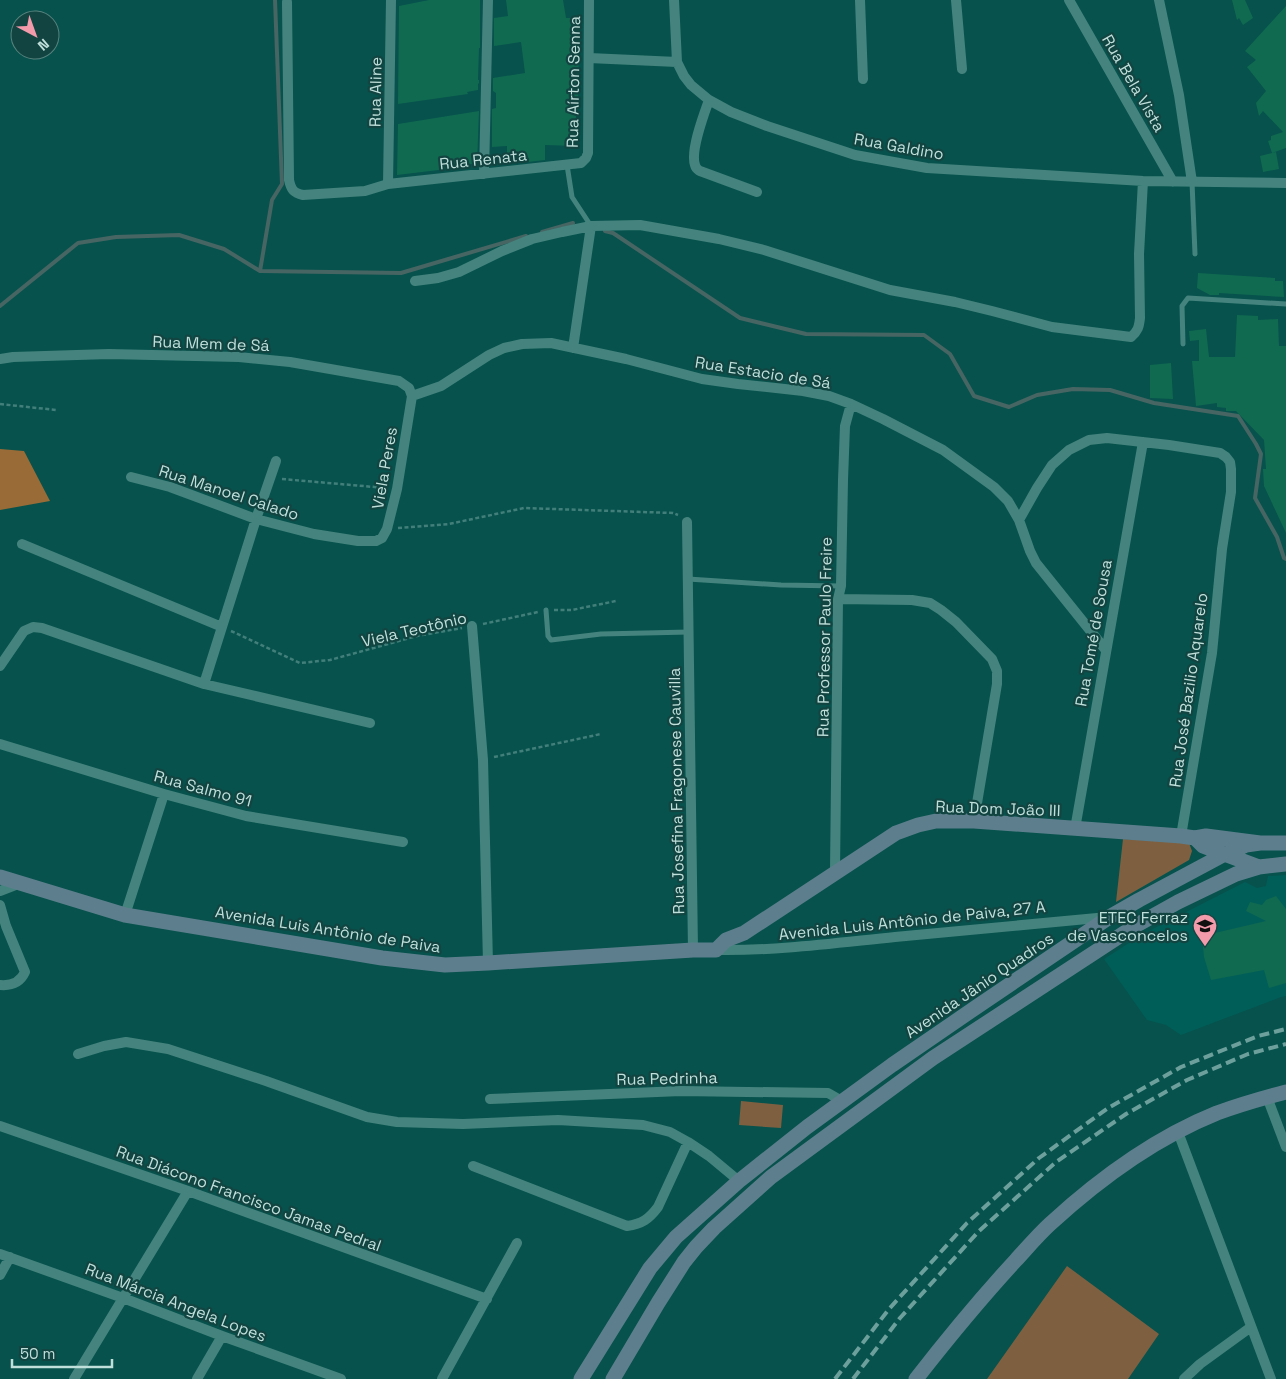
<svg xmlns="http://www.w3.org/2000/svg" width="1286" height="1379" font-family="'Space Grotesk',sans-serif">
  <style>
    .built { fill: #005e58 }
    .green { fill: #7e6040 }
    .forest { fill: #996b37 }
    .lines { fill: none; stroke-linecap: round; stroke-linejoin: round }
    .stream { stroke: #476563; stroke-width: 4 }
    .building { fill: #106a50 }
    .path { stroke: #427f7a; stroke-width: 2.5; stroke-dasharray: 4 2.5; stroke-linecap: butt }
    .lane { stroke: #45847e; stroke-width: 5 }
    .street { stroke: #45847e; stroke-width: 10 }
    .secondary { stroke: #5d7f8d; stroke-width: 15 }
    .rail { stroke: #6da09c; stroke-width: 4; stroke-dasharray: 10 5; stroke-linecap: butt }
    .labels { text-anchor: middle; stroke-width: 4.5; stroke-linejoin: round; paint-order: stroke }
    .street-label { font-size: 16px; fill: #c0dfdb; stroke: #124541 }
    .poi-label { font-size: 16px; fill: #c0dfdb; stroke: #124541; text-anchor: end }
  </style>
  <rect width="100%" height="100%" fill="#07524d"/>
  <path class="built" d="M1286 875V996L1281 997 1181 1035 1166 1025 1147 1020 1104 959 1143 934 1245 882 1257 888 1266 886 1268 876Z"/>
  <path class="green" d="M1123 839 1189 843 1192 851 1189 860 1116 902Z
    M741 1101 783 1105 781 1128 739 1125Z
    M1067 1266 1159 1334 1128 1379H987Z"/>
  <path class="forest" d="M0 449 24 451 50 501 0 510Z"/>
  <g class="lines">
    <path class="stream" d="M605 231 613 233 740 318 806 334 924 335 950 354 974 396 1009 407 1037 395 1073 389 1110 390 1154 403 1238 416 1256 444 1261 454 1255 498 1277 537 1284 558 1286 559
      M542 232 573 223
      M260 271 272 200 282 184 275 0
      M0 306 78 243 116 237 179 235 224 249 260 271 401 273 526 236"/>
  </g>
  <path class="building" d="M429 0H480V48H479L478 80H479V84L478 83V90L467 92 468 94 398 104 399 6Z
    M506 0H563L566 18H570L571 27 579 25 578 115 576 116V127H574V146L545 145V160L528 162V156H507V146L492 147V109L496 108V93L493 91V78L525 73 521 42 494 46V18L508 16Z
    M1232 0H1245L1253 18 1243 25 1239 18 1237 20Z
    M1286 6V148L1272 153 1268 141 1271 140V136L1283 132 1263 111 1259 116 1256 103 1266 91 1247 67 1256 60 1245 51Z
    M479 111 477 164H446L447 169 397 175 398 124Z
    M1276 152 1279 169 1263 172 1260 156Z
    M1198 273 1275 278V281H1283L1284 297 1219 293V295H1210L1197 288Z
    M1237 315 1258 316V320L1278 319 1279 346H1286V533L1264 486 1263 469H1266L1264 440 1236 411H1226V408L1217 407V403L1196 406 1192 361H1199V340L1190 341 1189 331 1206 329 1209 357H1235Z
    M1171 363 1173 399 1150 398V365Z
    M1276 896 1286 909V983L1269 988 1264 970 1211 980 1204 957 1202 936 1266 921 1246 911 1250 902 1262 905 1266 900Z"/>
  <g class="lines">
    <path class="path" d="M0 404 56 410
      M282 479 386 488
      M398 528 449 524 524 508 673 513 678 515
      M554 610H572L616 601
      M483 624 538 612
      M231 631 300 663 330 660 417 636 462 628
      M494 757 601 734"/>
    <path class="lane" d="M567 165 572 197 591 226
      M1192 182 1195 254
      M1183 344 1182 306 1188 298 1286 304
      M688 579 781 585 841 586
      M546 610 548 636 551 640 601 634 689 632"/>
    <path class="street" d="M674 0 677 62 684 76 691 85 709 100 731 112 767 126 855 155 927 168 1143 181 1286 183
      M860 0 863 79
      M956 0 962 69
      M1069 0 1173 182
      M1159 0 1179 95 1192 182
      M287 2 289 180C291 189 293 193 303 195L365 191 388 184 581 163 586 158 588 153 589 0
      M589 58 677 62
      M709 100C704 114 690 151 695 165 696 169 697 169 700 171L757 192
      M484 174 488 0
      M388 184 391 0
      M415 281 438 278 459 272 502 251 532 239 562 232 591 226 640 225 719 239 764 250 890 290 955 302 992 311 1052 327 1131 337C1138 331 1139 327 1140 318L1139 254 1143 181
      M573 348 591 226
      M0 359 13 357 109 354 239 357 290 362 399 381 409 388 412 396
      M412 396 441 386 489 355 504 348 522 344 551 343 626 359 702 379 738 384 803 391 829 396 851 404 883 419 943 450 994 487 1008 501 1019 520 1030 551 1036 563 1105 649
      M131 477 170 487 256 519 314 534 358 541H376L382 538 387 529 397 489 412 396
      M1019 520 1037 488 1052 465 1069 450 1089 440 1107 438 1169 445 1220 453 1226 457 1230 462 1231 469V492L1222 549 1212 653 1181 836
      M687 522 693 950
      M22 544 222 627
      M838 599 912 600 930 603 941 610 956 622 992 659 997 671V684L974 821
      M472 626 483 760 488 963
      M0 666 24 631 33 627 42 628 204 684 370 723
      M204 684 256 519 276 461
      M0 744 164 794 246 816 403 842
      M1075 829 1143 442
      M835 872 838 599 841 586 843 480 845 426 851 404
      M0 891 18 884
      M0 905 6 926 25 972C20 983 11 986 0 985
      M125 915 164 794
      M716 950C776 951 835 943 895 937 966 930 1037 923 1108 917
      M78 1054 104 1046 126 1042 168 1049 266 1081 367 1117 397 1122 463 1124 558 1120 643 1125 670 1132 688 1142 709 1156 739 1181
      M1267 1097 1286 1147
      M490 1099 681 1091 828 1093 842 1101
      M0 1126 188 1191 487 1299
      M1178 1132 1271 1379
      M473 1166 627 1226C642 1224 649 1219 658 1207L688 1142
      M0 1254 123 1298 222 1336 341 1379
      M0 1275 10 1257
      M74 1379 188 1191
      M197 1379 222 1336
      M442 1379 517 1243
      M1184 1379 1200 1364 1251 1327"/>
    <path class="secondary" d="M1195 838 1203 846 1259 867
      M0 877 125 915 382 958 445 965 488 963 693 950H716L726 940 744 933 896 833 918 825 936 821H974L1181 836 1195 838 1206 836 1260 843
      M581 1379 650 1268 676 1237 739 1181 807 1127 892 1065 975 1008 1111 916 1139 900 1225 854 1246 845 1260 843H1286
      M613 1379 658 1303 684 1262 696 1247 714 1228 771 1177 933 1058 1135 926 1178 902 1236 874 1259 867 1286 864
      M916 1379C948 1338 981 1298 1016 1260 1027 1248 1038 1235 1050 1224 1099 1179 1155 1138 1217 1113 1239 1105 1263 1098 1286 1092"/>
    <path class="rail" d="M835 1379 889 1309 967 1223 1039 1158 1108 1108 1181 1067 1258 1036 1286 1029
      M853 1379 900 1318 979 1231 1056 1162 1126 1114 1187 1080 1248 1054 1286 1044"/>
  </g>
  <defs>
    <symbol id="university-pin" viewBox="-11 -11 22 30"><path d="M0 17L-7.5 6A9.5 9.5 0 1 1 7.5 6Z" fill="#f39aab" stroke="#124541"/><path d="M0-5L7-2L0 1L-7-2ZM-4 1L0 2.5L4 1V4Q0 6-4 4Z" fill="#111"/></symbol>
  </defs>
  <g fill-rule="evenodd">
    <use href="#university-pin" x="1191" y="912" width="28" height="38"/>
  </g>
  <g class="labels">
    <g class="street-label">
      <text transform="translate(573 82) rotate(-89)" y="6">Rua Aírton Senna</text>
      <text transform="translate(1134 83) rotate(60)" y="6">Rua Bela Vista</text>
      <text transform="translate(375 92) rotate(-89)" y="6">Rua Aline</text>
      <text transform="translate(899 146) rotate(10)" y="6">Rua Galdino</text>
      <text transform="translate(483 159) rotate(-6)" y="6">Rua Renata</text>
      <text transform="translate(211 343) rotate(2)" y="6">Rua Mem de Sá</text>
      <text transform="translate(763 372) rotate(9)" y="6">Rua Estacio de Sá</text>
      <text transform="translate(384 468) rotate(-80)" y="6">Viela Peres</text>
      <text transform="translate(229 492) rotate(18)" y="6">Rua Manoel Calado</text>
      <text transform="translate(414 629) rotate(-13)" y="6">Viela Teotônio</text>
      <text transform="translate(1093 633) rotate(-80)" y="6">Rua Tomé de Sousa</text>
      <text transform="translate(824 637) rotate(-89)" y="6">Rua Professor Paulo Freire</text>
      <text transform="translate(1188 690) rotate(-82)" y="6">Rua José Bazilio Aquarelo</text>
      <text transform="translate(203 788) rotate(15)" y="6">Rua Salmo 91</text>
      <text transform="translate(676 791) rotate(-91)" y="6">Rua Josefina Fragonese Cauvilla</text>
      <text transform="translate(998 808) rotate(2)" y="6">Rua Dom João III</text>
      <text transform="translate(912 920) rotate(-6)" y="6">Avenida Luis Antônio de Paiva, 27 A</text>
      <text transform="translate(328 929) rotate(9)" y="6">Avenida Luis Antônio de Paiva</text>
      <text transform="translate(979 985) rotate(-34)" y="6">Avenida Jânio Quadros</text>
      <text transform="translate(667 1078) rotate(-1)" y="6">Rua Pedrinha</text>
      <text transform="translate(249 1198) rotate(20)" y="6">Rua Diácono Francisco Jamas Pedral</text>
      <text transform="translate(176 1302) rotate(21)" y="6">Rua Márcia Angela Lopes</text>
    </g>
    <g class="poi-label">
      <text x="1188" y="923">ETEC Ferraz<tspan x="1188" dy="18">de Vasconcelos</tspan></text>
    </g>
  </g>
  <g transform="translate(35 35) rotate(139)"><circle r="24" fill="#124541" stroke="#58837f"/>
  <path d="M0-4L9 19L0 12L-9 19Z" fill="#f39aab"/>
  <text y="-8" font-size="14" font-weight="bold" text-anchor="middle" fill="#c0dfdb">N</text>
  </g>
  <path d="M12 1359v8h100v-8" fill="none" stroke="#c0dfdb" stroke-width="2.5"/>
  <text x="20" y="1359" font-size="15" fill="#c0dfdb" stroke="#124541" stroke-width="4" paint-order="stroke">50 m</text>
</svg>
